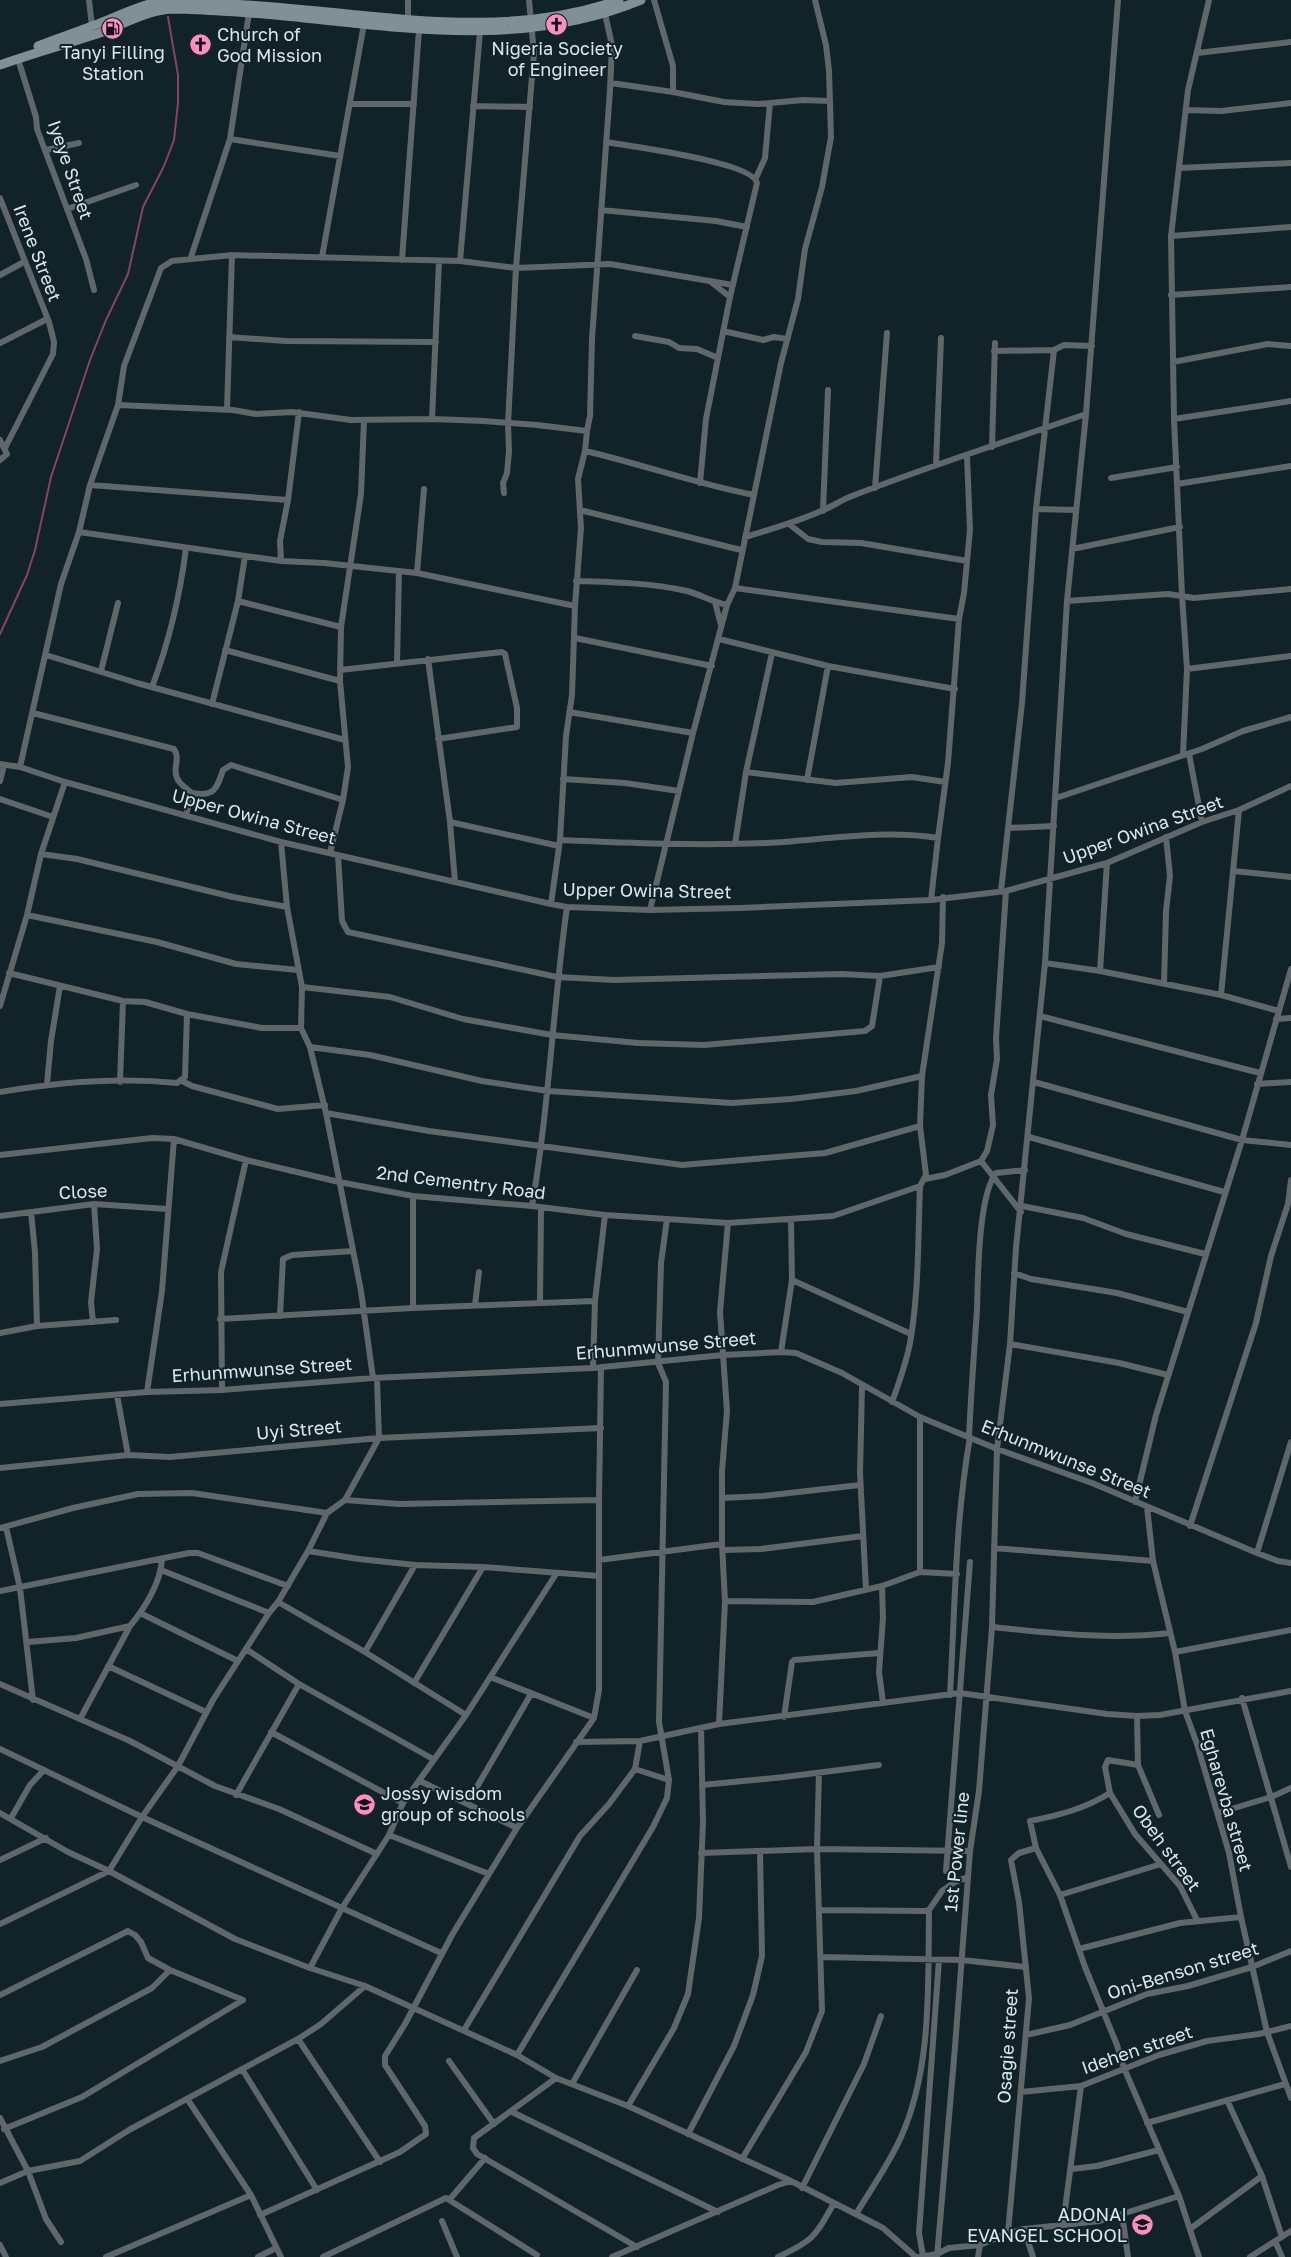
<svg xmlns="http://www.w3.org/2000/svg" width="1291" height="2257" font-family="'Golos Text',sans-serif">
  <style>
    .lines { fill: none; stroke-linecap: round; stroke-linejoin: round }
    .stream { stroke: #884364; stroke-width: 2 }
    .minor { stroke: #5f676b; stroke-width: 6 }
    .secondary { stroke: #829096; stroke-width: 9 }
    .labels { text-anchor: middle; stroke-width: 4; stroke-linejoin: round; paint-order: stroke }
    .poi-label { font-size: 18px; fill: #dbe6eb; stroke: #112329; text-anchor: start }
    .street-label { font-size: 18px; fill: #dbe6eb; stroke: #112329 }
  </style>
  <rect width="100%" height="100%" fill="#112329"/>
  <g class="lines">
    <path class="stream" d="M0 634 27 575 35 550 51 477 90 360 106 320 128 274 143 207 164 166 174 140 178 103V75L168 17"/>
    <path class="minor" d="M89 0 92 26
      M654 0 673 66V92
      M408 20V0
      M1197 53 1291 42
      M18 59 36 117 37 129 86 259 94 290
      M611 83 673 92 724 102 758 104 803 100 829 101
      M350 104H414
      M473 106 530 107
      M1186 110 1221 111 1291 103
      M230 139 340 156
      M606 142C629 146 754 162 757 183L730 297 706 419 700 483
      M46 150 79 143
      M1179 168 1291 163
      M756 178 765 158 770 103
      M0 198 49 322 54 342 53 354 5 448
      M67 209 136 185
      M601 210 716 221 747 227
      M1171 236 1291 227
      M191 257 230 139 249 13
      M322 257 364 24
      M402 260 419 30
      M460 261 480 32
      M0 275 24 262
      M711 282 730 297
      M1171 295 1291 287
      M723 331 763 340 774 337 787 339
      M635 336 669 342 679 348 697 349 718 358
      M229 337 286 341 436 342
      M0 343 47 319
      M994 351 1054 350
      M1173 362 1268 344 1291 346
      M118 405 233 410 256 414 292 412 351 420 432 419 484 421 537 425 587 431 585 451C642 464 696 484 754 495
      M227 409 232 255
      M432 419 439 261
      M1174 419 1291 401
      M587 431 590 416 592 339 610 90 612 45 605 14
      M0 440 7 454 0 460
      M992 447 995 343
      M936 465 941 338
      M1111 478 1177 467
      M1177 484 1291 466
      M90 485 288 500
      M875 488 887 333
      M424 489 417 573 575 606
      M504 493 503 483 507 473 509 451 508 424 516 268 534 53 529 0
      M1036 509 1054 350 1064 345 1092 346
      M580 510 741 550
      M823 511 828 390
      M789 524 808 539 822 542 861 543 967 561
      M79 532 281 561 324 563 417 573
      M745 537C771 529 797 522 821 511 832 507 841 500 852 496 929 466 1008 441 1086 414
      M1072 549 1180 527
      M281 561 280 541 288 500 299 412
      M576 581C614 582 651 583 687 591 701 595 713 602 727 605
      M735 588 959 619
      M238 601 341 627
      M1067 601 1168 594 1194 598 1291 589
      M715 602 721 625
      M575 638 712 666
      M719 639 828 666 955 689
      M225 650 340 681
      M46 655 137 683 345 740
      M428 659 450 822 455 882
      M397 663 399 571
      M1187 669 1291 656
      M340 670 502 652 505 654 517 708V727L438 739
      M101 671 118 603
      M152 687C169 642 180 596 186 548
      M212 704 238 601 245 556
      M569 712 693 733
      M33 713 174 749C181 759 172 768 177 778 179 784 187 789 192 793 215 797 217 788 223 770L231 765 343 800
      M1189 754 1202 822
      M1183 755 1187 669 1182 595 1174 419 1171 236 1188 90 1209 0
      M0 764 20 767 65 782 281 842 551 904 567 907 650 910 740 908 931 900 1006 891 1107 863 1202 822 1239 810 1291 786
      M20 767 61 584 79 532 90 485 118 405 124 366 161 268 172 261 232 255 460 261 516 268 610 264 733 285
      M746 772 836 783 912 777 945 782
      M563 779 625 783 679 791
      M807 780 828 666
      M0 781 4 765
      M1056 798 1202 749 1243 731 1291 717
      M0 799 53 817
      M186 815 192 793
      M450 822 559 846
      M1008 828 1054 826
      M938 838 948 763 959 619 964 593 970 530 967 456
      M560 840C629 843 698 846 766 843 823 840 882 829 938 838L931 900
      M281 842 287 907 302 987 301 1028 310 1047 326 1113 361 1291 373 1378
      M735 844 746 772 772 653
      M330 853 343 800 348 767 340 681 341 627 361 494 364 420
      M41 854 77 859 233 897 287 907
      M338 855 342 921 348 932 557 977 614 980 842 974 880 976 939 967
      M1107 863 1100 971 1221 995 1279 1011
      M1234 871 1291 877
      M1001 891 1022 703 1036 509 1076 510
      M551 904 560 840 566 736 572 695 575 606 581 528 578 479 585 451
      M650 910 693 733 727 605 735 588 781 363 798 299 805 249 822 187 831 137 829 71 826 45 815 0
      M27 915 157 942 236 964 298 970
      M1045 963 1100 971
      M9 973 123 1001 145 1002 187 1014
      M1164 984 1166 911 1170 876 1166 837
      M302 987 390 997 463 1019 552 1035 638 1043 704 1045 865 1031 872 1026 880 976
      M1221 995 1239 810
      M0 1006 27 915 41 854 65 782
      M1040 1016 1260 1073
      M1276 1019 1291 1018
      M310 1047 370 1055 482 1081 548 1091 732 1103 791 1099 856 1091 922 1076
      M182 1081 192 1086 278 1109 325 1105
      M120 1082 123 1001
      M1034 1082 1242 1140 1291 1145
      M47 1084 51 1041 60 986
      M1257 1084 1291 1082
      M0 1092C59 1082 118 1077 177 1083L185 1077 187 1014 262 1028H301
      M326 1113 429 1131 682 1165 825 1153 920 1126
      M1029 1137 1224 1192
      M0 1155 152 1138 174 1139 246 1160 339 1182 413 1196 532 1206 605 1215 728 1223 833 1216 920 1186
      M981 1161 1021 1212
      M925 1179 945 1175 981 1161 987 1151 993 1125 991 1095 997 1059 996 1038 1006 891
      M413 1196V1308
      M532 1206C549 1107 553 1006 567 907
      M1022 1206 1083 1218 1126 1234 1205 1254
      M31 1212 35 1252 37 1326
      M0 1216 94 1204 167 1209
      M1014 1273 1031 1279 1117 1293 1188 1312
      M792 1280 911 1334
      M540 1303 541 1208
      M475 1305 479 1272
      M280 1316 283 1259 292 1255 353 1251
      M220 1319 413 1308 595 1301
      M93 1322 91 1302 97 1249 94 1204
      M0 1333 37 1326 116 1320
      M1010 1344 1119 1363 1168 1375
      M781 1352 792 1280 791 1220
      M593 1368 595 1301 605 1215
      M862 1386 860 1473 866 1589
      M222 1390 221 1272 246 1160
      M147 1392 162 1291 174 1139
      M117 1395 128 1455
      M892 1402C899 1383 906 1364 910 1343 919 1292 918 1238 920 1186L926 1175 920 1126 922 1076 942 943 943 897
      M0 1404 147 1392 222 1390 373 1378 593 1368 723 1355 781 1352 796 1353 842 1373 920 1417 997 1449 1092 1483 1257 1553 1278 1561 1291 1563
      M969 1437C971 1394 974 1352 977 1310 978 1279 978 1196 996 1173L1025 1170
      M0 1468 128 1455 170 1457 379 1438 601 1428
      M722 1498 763 1496 860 1485
      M345 1500 399 1504 599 1500
      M1135 1502 1156 1415 1242 1140 1291 969
      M1147 1507 1153 1561 1175 1652 1185 1711 1197 1744 1229 1853 1241 1917 1267 2032 1291 2098
      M1190 1526 1256 1323 1271 1256 1288 1204 1291 1180
      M6 1527 20 1588 33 1700
      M0 1528 73 1508 138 1494 192 1493 327 1513
      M994 1548 1153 1561
      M724 1550 761 1549 863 1536
      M308 1551 359 1559 415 1565 483 1567 599 1576
      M1257 1553 1291 1442
      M599 1560 722 1544
      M161 1570 269 1613
      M920 1572 957 1574
      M882 1586 883 1618 879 1672 883 1703
      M0 1591 189 1553H198L288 1586
      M725 1601 813 1602 882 1586 920 1572V1417
      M278 1602 365 1652 466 1715
      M140 1613 238 1661
      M992 1627C1053 1633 1109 1640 1170 1633
      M28 1642 76 1638 130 1626
      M246 1649 299 1684 433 1759
      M365 1652 415 1565
      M1175 1652 1291 1630
      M108 1666 206 1712
      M490 1677 594 1718
      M414 1683 483 1567
      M0 1684 130 1741 215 1786 279 1809 377 1854
      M950 1695C955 1609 955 1522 970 1437
      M1242 1698 1291 1867
      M1137 1716 1138 1765 1159 1815
      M784 1717 792 1662 794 1660 879 1653
      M80 1719 130 1626C145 1608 161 1582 162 1559
      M719 1724 725 1601 722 1544V1471L727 1411 720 1312 728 1223
      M271 1732 403 1803
      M576 1742 640 1741 719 1724 960 1693 1107 1714 1137 1716 1160 1715 1291 1691
      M0 1749 142 1817 441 1953
      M635 1769 669 1780
      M420 1781 517 1828
      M702 1785 784 1777 879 1765
      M1110 1793 1105 1767 1108 1760 1138 1765
      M236 1795 299 1684
      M467 1804 531 1694
      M0 1813 68 1852 109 1871 235 1939 310 1968 365 1986 517 2055 556 2078 628 2106 791 2181 883 2228 916 2257
      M1218 1813 1271 1797 1291 1788
      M11 1818 30 1785 44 1770
      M389 1835 489 1874
      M701 1853 817 1849 970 1851
      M0 1860 46 1838
      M946 1871 970 1562
      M1060 1895 1161 1864
      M820 1910 925 1911 929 1910 942 1891 955 1882 968 1877
      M1197 1920 1180 1886 1135 1834 1110 1793C1084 1809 1060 1815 1030 1821L1036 1848 1060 1895 1085 1967 1117 2045 1124 2068 1179 2196 1199 2257
      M0 1924 109 1871 142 1817 178 1766 213 1700 269 1613 278 1602 308 1551 327 1513 345 1500 379 1438 377 1378
      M1079 1949 1180 1923 1241 1917
      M821 1957 962 1960 1026 1967
      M310 1968 342 1908 389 1835 403 1803 466 1715 556 1574
      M0 1995 128 1931 135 1935 141 1942 148 1958 170 1970 243 2000
      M464 2030 580 1836 609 1804 635 1769 640 1741
      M1026 2035 1070 2025 1147 1994 1188 1986 1252 1967 1291 1951
      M298 2039 380 2162
      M517 2055 653 1827 667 1798 669 1780 659 1722 666 1382 658 1363 661 1263 667 1219
      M0 2061 42 2047 152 1988 170 1970
      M449 2061 494 2124
      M242 2069 317 2190
      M556 2078 474 2138 473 2148 477 2154 637 2247
      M572 2084 637 1970
      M1021 2092 1081 2086 1159 2055 1207 2041 1259 2034 1291 2026
      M188 2100 251 2195
      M1227 2100 1262 2176 1282 2237
      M628 2106 674 2028 688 1994 699 1918 703 1822 701 1728
      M512 2112 718 2212
      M0 2118 28 2171 46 2219 61 2242
      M1147 2123 1285 2084
      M4 2129 82 2097 243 2000
      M688 2134 734 2046 753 1995 762 1956 760 1851
      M742 2159 806 2052 822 2011 817 1849 819 1773
      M1072 2169 1097 2166 1159 2150
      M0 2183 28 2171 80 2161 129 2130 298 2039 321 2024 365 1986
      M802 2188 864 2064 881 2016
      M450 2199 485 2158
      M856 2214C871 2189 889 2164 901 2137 932 2068 928 1985 929 1910
      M1122 2214 1128 2257
      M260 2215 400 2152 426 2134 425 2126 385 2065V2056L405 2024 452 1935 517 1828 594 1718 599 1690V1500L601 1367
      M442 2221 457 2257
      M1063 2225 1081 2086
      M1024 2229 1033 2257
      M1190 2229 1262 2176
      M1008 2233 1029 1998 1019 1902 1011 1860 1019 1853 1036 1848
      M1275 2241 1282 2257
      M0 2245 6 2257
      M923 2256 919 2233 939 1960
      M106 2257 251 2195 281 2257
      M258 2257 276 2248
      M323 2257 446 2198 537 2255
      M612 2257 778 2185 791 2181
      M778 2257C814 2240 814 2238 834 2203
      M919 2257 937 2254 949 2248 980 2245 1008 2233 1024 2229 1100 2221 1179 2196
      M937 2257 955 2047 970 1851 979 1791 992 1627 997 1449 1010 1344 1016 1248 1045 963 1067 601 1086 414 1118 0
      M978 2257 980 2245
      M1250 2257 1291 2231"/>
    <path class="secondary" d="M38 46C56 39 74 33 92 26 117 17 144 2 171 0 196 0 222 4 247 5 371 12 498 43 619 0
      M0 65C31 54 63 45 94 35 119 27 145 10 173 9 194 9 216 11 237 12 374 21 508 55 641 0"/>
  </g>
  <defs>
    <symbol id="church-disc" viewBox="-11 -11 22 22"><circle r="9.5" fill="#fc8fc2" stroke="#112329"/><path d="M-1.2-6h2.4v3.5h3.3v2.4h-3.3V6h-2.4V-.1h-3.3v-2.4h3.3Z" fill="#111"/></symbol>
    <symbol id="fuel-disc" viewBox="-11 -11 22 22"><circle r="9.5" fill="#fc8fc2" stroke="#112329"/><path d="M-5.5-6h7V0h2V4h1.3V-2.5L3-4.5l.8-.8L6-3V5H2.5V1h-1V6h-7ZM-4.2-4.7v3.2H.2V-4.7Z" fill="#111"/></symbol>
    <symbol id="school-disc" viewBox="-11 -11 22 22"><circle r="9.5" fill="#fc8fc2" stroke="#112329"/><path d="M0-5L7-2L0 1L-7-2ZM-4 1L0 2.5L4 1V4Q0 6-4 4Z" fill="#111"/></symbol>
  </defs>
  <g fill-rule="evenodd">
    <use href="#church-disc" x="544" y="12" width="25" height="25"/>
    <use href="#fuel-disc" x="100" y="16" width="25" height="25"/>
    <use href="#church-disc" x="188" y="32" width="25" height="25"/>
    <use href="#school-disc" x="352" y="1792" width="25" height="25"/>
    <use href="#school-disc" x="1130" y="2212" width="25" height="25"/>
  </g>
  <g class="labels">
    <g class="poi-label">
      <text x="217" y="41">Church of<tspan x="217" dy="21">God Mission</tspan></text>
      <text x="557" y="55" text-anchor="middle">Nigeria Society<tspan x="557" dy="21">of Engineer</tspan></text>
      <text x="113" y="59" text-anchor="middle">Tanyi Filling<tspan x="113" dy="21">Station</tspan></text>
      <text x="381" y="1800">Jossy wisdom<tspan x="381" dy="21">group of schools</tspan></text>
      <text x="1127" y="2221" text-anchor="end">ADONAI<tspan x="1127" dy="21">EVANGEL SCHOOL</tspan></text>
    </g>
    <g class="street-label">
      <text transform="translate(70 170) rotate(71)" y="6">Iyeye Street</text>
      <text transform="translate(37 253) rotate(69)" y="6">Irene Street</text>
      <text transform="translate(254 817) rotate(15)" y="6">Upper Owina Street</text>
      <text transform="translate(1143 830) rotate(-20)" y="6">Upper Owina Street</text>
      <text transform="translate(647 891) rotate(1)" y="6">Upper Owina Street</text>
      <text transform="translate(461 1183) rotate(7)" y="6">2nd Cementry Road</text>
      <text transform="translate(83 1192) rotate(-3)" y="6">Close</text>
      <text transform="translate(666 1346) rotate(-5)" y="6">Erhunmwunse Street</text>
      <text transform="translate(262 1370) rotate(-4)" y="6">Erhunmwunse Street</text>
      <text transform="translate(299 1430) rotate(-5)" y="6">Uyi Street</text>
      <text transform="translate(1066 1459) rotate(22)" y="6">Erhunmwunse Street</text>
      <text transform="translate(1226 1800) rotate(74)" y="6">Egharevba street</text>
      <text transform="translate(1166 1848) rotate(54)" y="6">Obeh street</text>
      <text transform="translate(957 1852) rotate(-84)" y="6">1st Power line</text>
      <text transform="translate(1183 1971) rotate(-17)" y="6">Oni-Benson street</text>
      <text transform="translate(1008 2046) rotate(-86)" y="6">Osagie street</text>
      <text transform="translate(1137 2050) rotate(-19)" y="6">Idehen street</text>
    </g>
  </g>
</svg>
